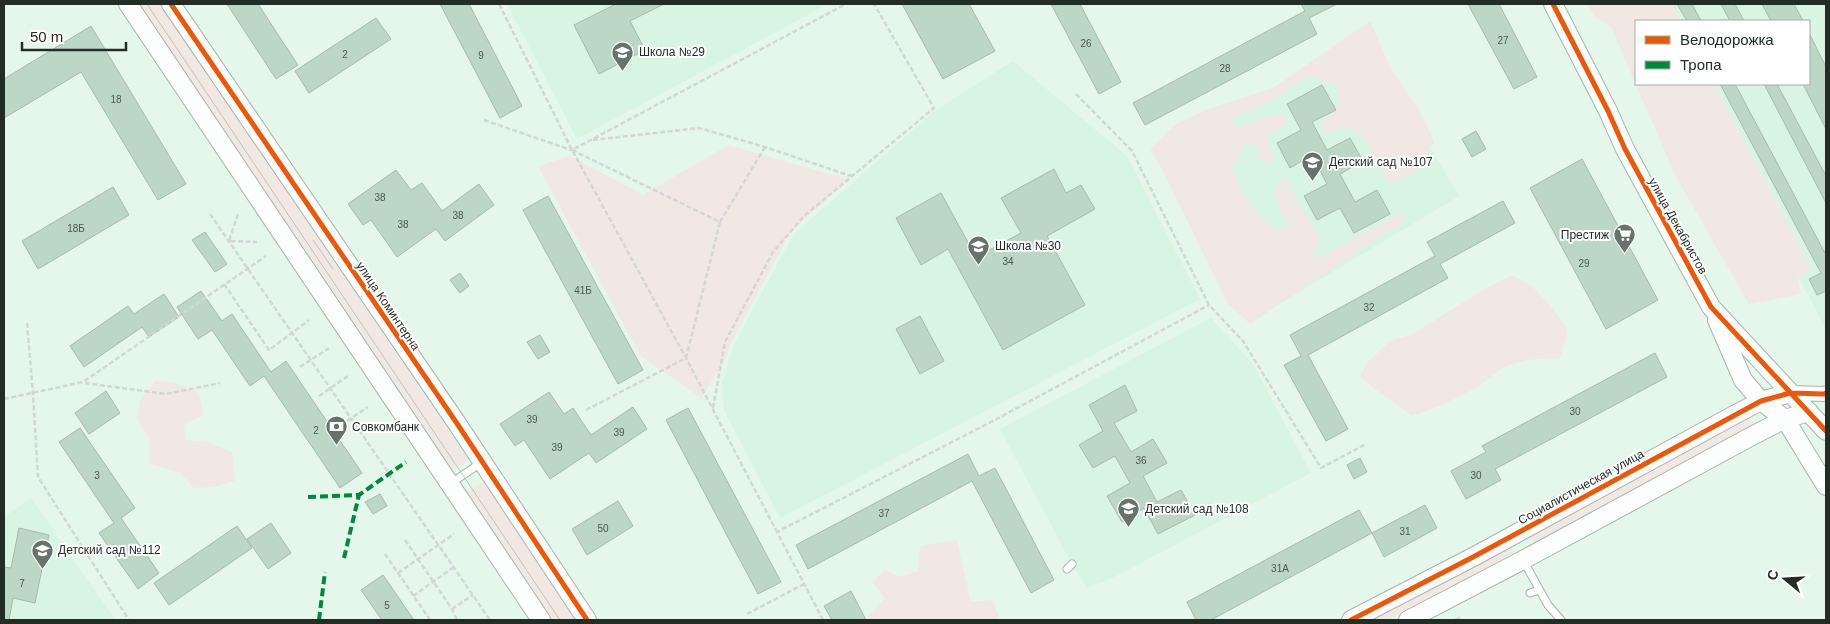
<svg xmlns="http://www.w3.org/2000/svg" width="1830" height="624" font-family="Arial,sans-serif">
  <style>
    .built { fill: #d8f4e2 }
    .green { fill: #f2e8e3 }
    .building { fill: #bdd7c7; stroke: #aab7af }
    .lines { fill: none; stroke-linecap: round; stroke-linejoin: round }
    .service-casing { stroke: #a7b4ac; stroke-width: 9 }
    .minor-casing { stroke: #a7b4ac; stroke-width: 16 }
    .tertiary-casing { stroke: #a7b4ac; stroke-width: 20 }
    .path { stroke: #d2d7d4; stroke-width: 2.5; stroke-dasharray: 5 2.5; stroke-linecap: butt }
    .service { stroke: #fbfefc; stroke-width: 7 }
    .minor { stroke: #fbfefc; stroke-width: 14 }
    .tertiary { stroke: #fbfefc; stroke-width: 18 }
    .tram { stroke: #bec2c0; stroke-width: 1 }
    .quiet { stroke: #00873e; stroke-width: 4; stroke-dasharray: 8 4; stroke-linecap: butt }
    .cycleway-casing { stroke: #fff; stroke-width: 8 }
    .cycleway { stroke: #e8590c; stroke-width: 5 }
    .labels { text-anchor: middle; stroke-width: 4; stroke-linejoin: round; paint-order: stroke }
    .number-label { font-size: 10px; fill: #49584e }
    .poi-label { font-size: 12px; fill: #222d26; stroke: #fff; text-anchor: start }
    .street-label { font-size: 12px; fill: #222d26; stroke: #fff }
  </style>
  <rect width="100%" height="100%" fill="#e5f6eb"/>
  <path class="built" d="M507 4H828L577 139Z
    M1672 4H1826V329L1798 276 1812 269 1714 84H1809V21H1681Z
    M1362 34 1459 196 1257 317 1160 156Z
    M1013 61 1128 157 1200 299 780 518 724 410 722 383 734 345 793 235 936 110Z
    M1211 318 1252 363 1311 473 1116 576 1087 588 1072 564 1000 429Z
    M31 498 115 620H4V517Z"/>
  <path class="green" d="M136 4H162L468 460 451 471Z
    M1587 4H1672L1681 21H1636V84H1714L1812 269 1798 276 1801 294 1749 304 1675 175 1611 27 1595 17Z
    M1370 21 1392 71 1419 109 1434 142 1417 173 1388 183 1366 141 1351 128 1325 132 1322 122 1340 103 1336 85 1308 76 1266 104 1233 117 1234 129 1265 117 1283 114 1287 124 1267 136 1273 163 1258 160V146L1244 143 1232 170C1242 191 1257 218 1277 231L1291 226C1277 206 1268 198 1285 176L1308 219 1320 238 1315 258 1325 255 1399 214 1408 218 1250 324 1228 304 1161 167 1150 149 1176 124 1211 108 1273 88Z
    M728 145 847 179 790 233 730 345 726 359 701 398 640 355 538 166 570 156 643 195Z
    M1512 275 1533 287 1552 308 1568 330 1560 358 1527 360 1504 367 1476 388 1440 406 1412 416 1380 393 1360 377 1367 363 1390 341 1413 334 1486 288Z
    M156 380 176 383 199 393 203 416 184 424 186 440 206 442 232 452 235 481 213 487 194 488 179 472 149 464 150 439 137 420 140 401Z
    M1750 418 1756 425 1534 543 1530 536Z
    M484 481 578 620H551L466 493Z
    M957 540 971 602 993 600 1000 620H870L868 617 885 598 872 582 885 570 900 577 918 571 920 546Z
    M1511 546 1514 553 1387 620H1371Z"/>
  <path class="building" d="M227 4H258L298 65 276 79Z
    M440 4H469L522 106 500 118Z
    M616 4H664L630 21 645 50 599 74 574 25Z
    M902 4H969L995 51 943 79Z
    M1051 4H1080L1121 82 1099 94Z
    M1301 4H1337L1309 18 1317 34 1145 125 1133 103 1305 11Z
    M1468 4H1499L1537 77 1514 89Z
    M1677 4H1692L1701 21H1687Z
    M1721 4H1735L1744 21H1730Z
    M1762 4H1794L1803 21H1771Z
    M376 18 391 39 309 93 295 71Z
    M91 26 186 184 158 200 81 72 4 118V79Z
    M1809 33 1826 67V129L1803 84H1809Z
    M1720 84H1735L1826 255V291L1817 295 1809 279 1821 273Z
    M1764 84H1777L1826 176V203Z
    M1322 85 1336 110 1312 122 1327 150 1350 138 1363 161 1340 174 1355 202 1377 190 1390 214 1354 233 1340 208 1317 220 1304 196 1327 184 1312 155 1290 168 1277 143 1301 130 1287 104Z
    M1476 131 1486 149 1472 157 1462 139Z
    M1582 159 1658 300 1606 329 1530 188Z
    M1054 169 1066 193 1081 185 1095 209 1047 236 1085 305 1003 350 948 249 921 265 896 218 941 193 976 257 1021 233 1001 198Z
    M396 170 411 190 422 183 442 211 479 184 494 205 445 241 436 229 397 257 371 220 363 225 348 204Z
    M113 187 129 215 38 269 22 241Z
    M548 196 643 370 618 384 523 210Z
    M1503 201 1515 223 1440 264 1448 278 1308 355 1348 429 1326 441 1284 365 1301 356 1290 335 1435 256 1427 242Z
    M205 232 227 264 215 272 192 240Z
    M460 273 469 286 460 293 450 280Z
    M201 291 222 321 232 314 271 372 286 361 362 473 340 488 264 376 250 386 212 330 198 339 177 307Z
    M164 294 179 317 149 337 142 327 84 367 70 346 128 306 134 314Z
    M920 316 944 361 920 374 896 329Z
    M540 335 550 352 538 359 527 342Z
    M1655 353 1667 377 1495 469 1501 480 1466 499 1451 471 1486 452 1482 446Z
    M1125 385 1137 411 1114 423 1131 452 1153 439 1167 463 1143 476 1157 502 1181 490 1195 515 1158 534 1144 508 1122 522 1107 496 1130 483 1115 456 1093 468 1079 445 1103 431 1089 405Z
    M106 391 120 413 89 434 75 413Z
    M549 392 564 414 573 408 591 435 633 407 647 429 596 463 589 453 550 479 524 440 515 446 500 424Z
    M688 408 781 582 758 594 666 420Z
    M80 428 135 508 121 518 159 573 138 589 99 533 114 523 59 442Z
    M968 454 979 476 995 468 1054 580 1031 593 972 481 808 569 796 545Z
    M1360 458 1367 472 1354 479 1347 465Z
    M380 494 387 506 373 514 365 502Z
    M618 501 633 526 587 555 572 529Z
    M1425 505 1437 528 1384 557 1372 533Z
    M1359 510 1372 533 1211 620H1196L1187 602Z
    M271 523 291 553 268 569 247 539Z
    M237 526 252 548 169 605 154 583Z
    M19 528 49 535 35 603 13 598 9 620H4V567L11 568Z
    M383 575 414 620H382L361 590Z
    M851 591 866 620H832L824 606Z"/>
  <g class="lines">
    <defs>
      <path id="service" d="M450 484 482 462
        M1523 560 1548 605 1561 620
        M1067 569 1072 564
        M1530 593 1539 590"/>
      <path id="minor" d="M1790 393 1824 394 1826 393"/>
      <path id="tertiary" d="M128 4 541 620
        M171 4 456 422 587 620
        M1553 4 1608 111 1625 149 1711 307 1826 431
        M1717 320 1743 380 1761 401 1785 419 1826 486
        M1351 620 1475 556 1736 414 1761 401 1790 393
        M1408 620 1523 560 1750 437 1785 419 1809 412"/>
    </defs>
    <use href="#service" class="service-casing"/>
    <use href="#minor" class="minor-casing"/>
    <use href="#tertiary" class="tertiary-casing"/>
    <path class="path" d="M499 4 572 150 686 358 777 532
      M1076 94 1132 151 1209 305 1243 341 1321 468 1366 444
      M484 120 571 150
      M593 140 699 128 765 147 851 176
      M210 214 490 620
      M238 214 229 241 257 242
      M720 222 765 147
      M224 284 269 350 309 320
      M27 323 33 394 38 477 129 620
      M300 367 329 348
      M85 383 166 394 220 383
      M319 396 348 376
      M4 399 83 382 266 256
      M713 408 725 342 773 252 803 217 934 108 874 4
      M586 410 686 358 720 222 572 150 846 4
      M341 425 368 407
      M405 540 452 609 457 620
      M385 554 430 620
      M398 573 454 534
      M413 596 454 567
      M452 609 473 595
      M747 614 804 584
      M823 620 777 532 991 422 1209 305
      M1455 620 1459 618 1460 620"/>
    <use href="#service" class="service"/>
    <use href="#minor" class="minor"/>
    <use href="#tertiary" class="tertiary"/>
    <path class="tram" d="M147 4 560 620
      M313 240 333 269"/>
    <path class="quiet" d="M308 497 359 495 406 462
      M344 558 359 495
      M319 620 325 572"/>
    <defs>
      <path id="cycleway" d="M171 4 456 422 587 620
        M1553 4 1608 111 1625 149 1711 307 1826 431
        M1351 620 1475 556 1761 401 1790 393 1824 394 1826 393"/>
    </defs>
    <use href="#cycleway" class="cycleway-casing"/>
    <use href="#cycleway" class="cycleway"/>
  </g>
  <defs>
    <symbol id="school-pin" viewBox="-11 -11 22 30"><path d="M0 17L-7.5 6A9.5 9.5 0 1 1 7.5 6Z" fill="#66736b" stroke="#fff"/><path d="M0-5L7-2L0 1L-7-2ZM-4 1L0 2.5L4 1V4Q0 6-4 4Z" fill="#fff"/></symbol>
    <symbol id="supermarket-pin" viewBox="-11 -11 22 30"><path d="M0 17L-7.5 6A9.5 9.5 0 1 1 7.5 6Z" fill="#66736b" stroke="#fff"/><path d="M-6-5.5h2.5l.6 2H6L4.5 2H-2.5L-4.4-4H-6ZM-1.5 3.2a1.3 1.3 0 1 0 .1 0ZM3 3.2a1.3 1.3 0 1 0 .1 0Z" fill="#fff"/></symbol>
    <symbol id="bank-pin" viewBox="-11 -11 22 30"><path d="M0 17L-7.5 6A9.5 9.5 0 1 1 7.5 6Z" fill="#66736b" stroke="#fff"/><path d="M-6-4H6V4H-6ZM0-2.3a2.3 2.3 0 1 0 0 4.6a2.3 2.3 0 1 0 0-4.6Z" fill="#fff"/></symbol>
  </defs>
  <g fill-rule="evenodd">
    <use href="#school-pin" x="610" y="40" width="25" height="34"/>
    <use href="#school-pin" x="1300" y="150" width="25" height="34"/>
    <use href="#supermarket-pin" x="1612" y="222" width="25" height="34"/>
    <use href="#school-pin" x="966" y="234" width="25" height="34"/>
    <use href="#bank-pin" x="324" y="414" width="25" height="34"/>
    <use href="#school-pin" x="1116" y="496" width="25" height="34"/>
    <use href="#school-pin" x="30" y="538" width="25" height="34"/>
  </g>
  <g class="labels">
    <g class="number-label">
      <text x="1503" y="44">27</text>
      <text x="1086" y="47">26</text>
      <text x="345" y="58">2</text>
      <text x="481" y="59">9</text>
      <text x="1225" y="72">28</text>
      <text x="116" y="103">18</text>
      <text x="380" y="201">38</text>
      <text x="458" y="219">38</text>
      <text x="403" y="228">38</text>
      <text x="76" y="232">18Б</text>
      <text x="1008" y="265">34</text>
      <text x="1584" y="267">29</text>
      <text x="583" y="294">41Б</text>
      <text x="1369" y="311">32</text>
      <text x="1575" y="415">30</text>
      <text x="532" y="423">39</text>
      <text x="316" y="434">2</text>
      <text x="619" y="436">39</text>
      <text x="557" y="451">39</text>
      <text x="1141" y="464">36</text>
      <text x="97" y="479">3</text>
      <text x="1476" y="479">30</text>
      <text x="884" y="517">37</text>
      <text x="603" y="532">50</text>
      <text x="1405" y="535">31</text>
      <text x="1280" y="572">31А</text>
      <text x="22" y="587">7</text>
      <text x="387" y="609">5</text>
    </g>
    <g class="poi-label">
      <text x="639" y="56">Школа №29</text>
      <text x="1329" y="166">Детский сад №107</text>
      <text x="1609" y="239" text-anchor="end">Престиж</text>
      <text x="995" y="250">Школа №30</text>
      <text x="352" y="431">Совкомбанк</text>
      <text x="1145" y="513">Детский сад №108</text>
      <text x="58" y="554">Детский сад №112</text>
    </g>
    <g class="street-label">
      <text transform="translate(1678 226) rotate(61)" y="4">улица Декабристов</text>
      <text transform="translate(388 306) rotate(56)" y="4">улица Коминтерна</text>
      <text transform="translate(1581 487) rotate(-29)" y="4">Социалистическая улица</text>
    </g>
  </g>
  <rect width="1830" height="624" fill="none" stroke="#222d26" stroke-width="10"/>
  <rect x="1635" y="20" width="175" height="65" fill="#ffffff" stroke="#a7aba8"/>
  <rect x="1645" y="36" width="25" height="8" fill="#e8590c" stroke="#a7aba8"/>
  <text x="1680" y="45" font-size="15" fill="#222d26">Велодорожка</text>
  <rect x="1645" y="61" width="25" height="8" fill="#00873e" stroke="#a7aba8"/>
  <text x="1680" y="70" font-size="15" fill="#222d26">Тропа</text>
  <g transform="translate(1785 579) rotate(288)" stroke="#ffffff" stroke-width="4" paint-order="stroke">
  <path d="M0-4L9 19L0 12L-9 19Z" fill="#222d26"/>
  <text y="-8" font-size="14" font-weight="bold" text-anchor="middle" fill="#222d26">С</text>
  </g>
  <path d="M22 42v8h104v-8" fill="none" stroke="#222d26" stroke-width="2.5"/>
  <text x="30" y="42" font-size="15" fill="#222d26" stroke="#ffffff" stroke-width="4" paint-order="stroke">50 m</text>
</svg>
